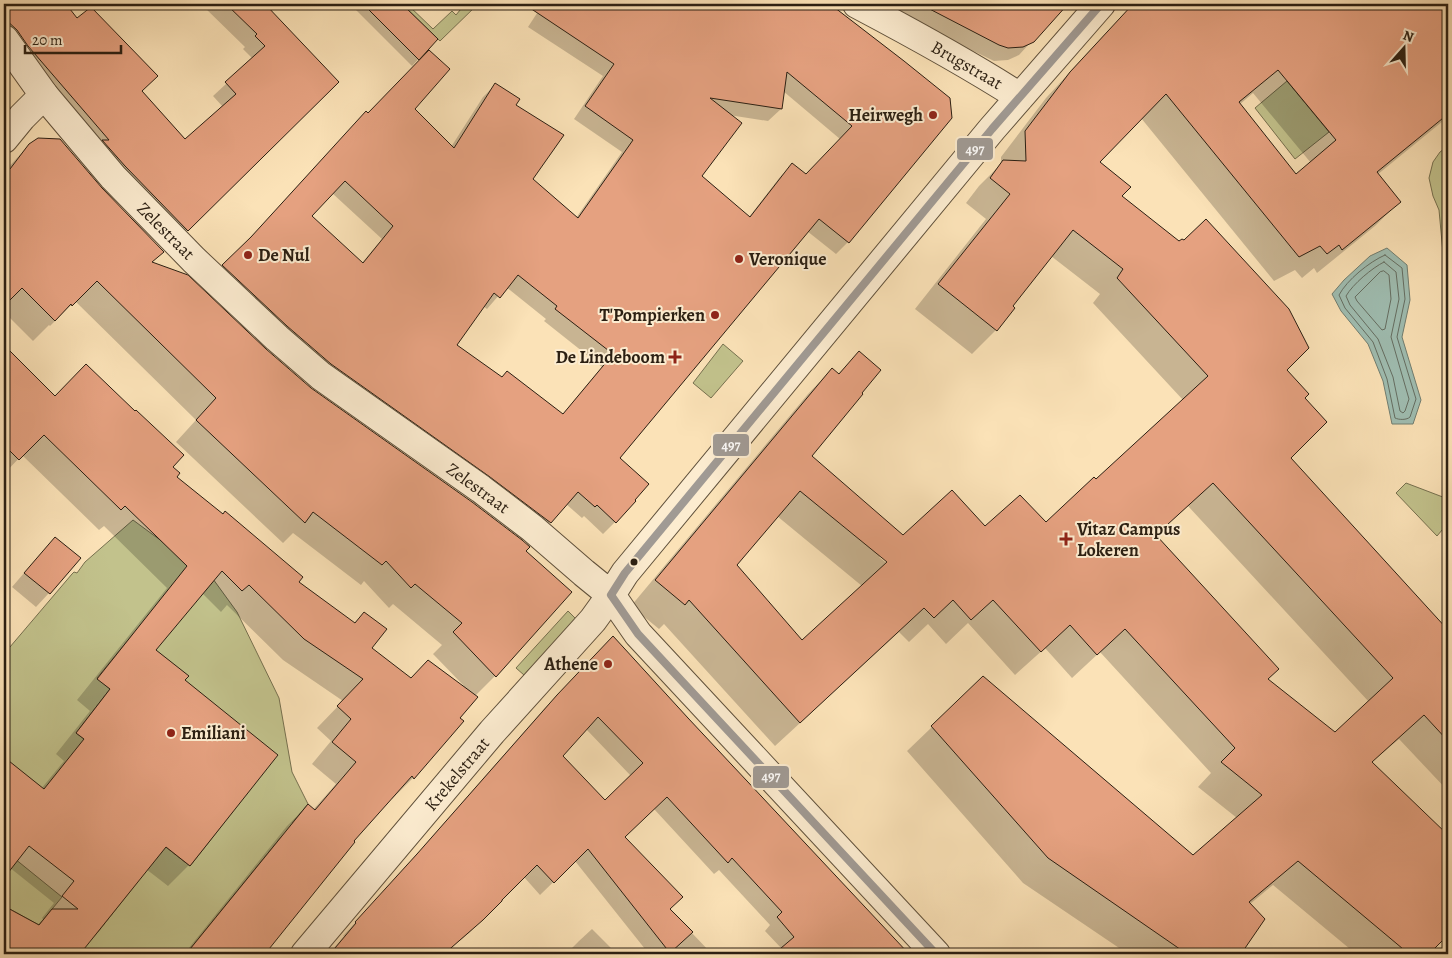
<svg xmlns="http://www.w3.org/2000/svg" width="1452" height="958" font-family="Alegreya,serif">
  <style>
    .green { fill: #c2c28c; stroke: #76704f }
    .water { fill: #9fbdb1; stroke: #717e71 }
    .shadow { fill: #0003; fill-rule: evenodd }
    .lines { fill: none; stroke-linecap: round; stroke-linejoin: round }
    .shore { stroke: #656e62; stroke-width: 1 }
    .building { fill: #e5a180; stroke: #2b1f12; fill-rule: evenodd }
    .minor-casing { stroke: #5f503b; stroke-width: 30 }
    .tertiary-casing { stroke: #5f503b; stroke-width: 30 }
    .minor { stroke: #fcecd0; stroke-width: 28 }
    .tertiary { stroke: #fcecd0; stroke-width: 28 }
    .bus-1-casing { stroke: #fcecd0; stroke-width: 11 }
    .bus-1 { stroke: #a09a94; stroke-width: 8 }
    .poi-dot { fill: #8f2418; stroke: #fcecd0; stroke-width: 2 }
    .bus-dot { fill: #2b1f12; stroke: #fcecd0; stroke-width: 2 }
    .labels { text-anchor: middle; stroke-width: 4; stroke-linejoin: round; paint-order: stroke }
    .street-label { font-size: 18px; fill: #2b1f12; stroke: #fcecd0 }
    .poi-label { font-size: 18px; font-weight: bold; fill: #2b1f12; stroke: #fcecd0; text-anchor: end }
    .line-badge { stroke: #fcecd0; stroke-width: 2 }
    .badge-label { font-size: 14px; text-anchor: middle; font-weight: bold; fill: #fff }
  </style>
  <rect width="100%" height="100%" fill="#fbe2b7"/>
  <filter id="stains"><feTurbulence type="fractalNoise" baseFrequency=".004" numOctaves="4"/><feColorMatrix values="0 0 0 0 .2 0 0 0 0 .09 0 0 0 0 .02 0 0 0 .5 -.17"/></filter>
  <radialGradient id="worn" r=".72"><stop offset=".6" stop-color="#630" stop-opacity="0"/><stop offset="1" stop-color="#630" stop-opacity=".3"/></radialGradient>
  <path class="green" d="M402 4H407L433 29 452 11 456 15 465 4H478L440 41Z
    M1287 81 1329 132 1295 159 1255 108Z
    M1448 146V267L1443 253 1439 210 1433 196 1429 178 1433 162 1440 152Z
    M723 344 743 361 711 398 693 383Z
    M1406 483 1448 499V523L1437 536 1396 493Z
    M133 520 213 579 237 612 279 698 292 772 308 804 292 823 293 824 283 838 281 837 186 954H91L82 949 98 932 153 862 144 830 190 866 233 811 147 729 188 676 134 633 97 678 110 689 76 733 84 739 72 812 10 763 4 772V654L72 574 74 572 77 573 85 562Z
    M568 611 576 619 524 675 516 668Z
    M4 850 62 897 39 925 8 908H4Z"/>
  <path class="water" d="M1387 248 1407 265 1410 300 1402 337 1421 400 1413 424H1392L1383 381 1368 344 1341 311 1332 294 1344 280 1370 256Z"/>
  <path class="shadow" d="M4 4H65L77 20 185 141 223 107 213 96 253 59 243 49 245 47 203 6 199 10 193 4H267L273 10 271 12 337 82 174 243 4 43Z
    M350 4H400L437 39 412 66Z
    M543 4H823L840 13 951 118 848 242 836 254 807 231 618 458 615 522 603 534 584 516 582 518 566 504 538 535 211 278 368 115 414 109 451 147 483 97 495 85 514 105 532 179 576 218 622 152 574 119 603 76 528 27ZM783 91 840 139 806 176 792 165 780 177 749 217 700 176 729 115 768 121 781 109ZM332 193 382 239 361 264 310 216ZM506 287 546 319 544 321 602 367 562 415 502 378 455 345 483 306 487 309Z
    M876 4H1066L1019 55 1008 60 994 61Z
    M1133 4H1448V117L1377 175 1399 202 1375 226 1317 273 1314 268 1302 278 1295 270 1274 281 1141 118 1098 162 1120 196 1285 370 1303 398 1289 458 1448 631V791L1399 739 1371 763 1448 836V933L1427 954H1356L1273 885 1250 904 1263 919 1240 954H1128L1023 883 907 751 932 727 1193 856 1237 818 1198 787 1211 773 1100 652 1072 678 1045 648 1015 675 968 623 946 644 928 624 909 642 899 632 775 746 664 624 659 629 631 606 808 394 832 369 838 374 859 353 810 456 903 537 985 528 1046 524 1096 481 1183 400 1093 303 1100 294 1051 256 1011 306 996 330 972 354 915 309 986 219 966 203 979 186 1001 164V157L1046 98ZM1253 93 1311 163 1296 176 1239 105ZM1188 506 1369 702 1335 734 1266 679 1155 536ZM777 516 862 586 802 642 735 565ZM881 556 892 565 891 567 879 557Z
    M4 68 9 75V93L4 98Z
    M29 145 151 263 265 350 310 389 524 551 570 592 495 676 475 696 413 778 392 799 391 798 352 841 353 842 263 954H184L287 826 308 805 313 810 336 784 312 764 331 741 317 728 343 701 283 660 227 605 221 612 202 593 154 650 184 680 276 755 189 865 168 886 146 869 81 951 88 954H4V910H8L37 926 43 919 42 918 54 903 9 867 4 873V772L11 765 41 789 64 761 56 754 90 711 77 700 167 588 104 526 99 530 22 455 4 474V347L55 398 171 467 175 477 297 582 353 624 364 613 370 648 410 679 464 686 433 654 442 645 393 604 389 608 364 581 361 585 293 533 283 543 176 442 196 420 75 301 50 326 49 325 33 341 4 312V172Z
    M55 538 49 593 36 607 12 587 42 552Z
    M601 650 849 891 908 954H777L782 949 765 931 770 925 719 870 714 874 654 809 624 838 669 909 712 954H649L575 861 540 895 524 877 469 933 444 954H329L344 936H343L405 868 544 709ZM586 729 631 776 605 802 562 756Z
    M592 929 617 954H566L579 941Z"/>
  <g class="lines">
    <path class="shore" d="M1385 255 1402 268 1405 299 1397 337 1416 399 1410 417C1407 420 1399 420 1395 418L1387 379 1373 342 1345 308 1339 295C1347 280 1369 262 1385 255Z
      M1384 262 1396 272 1399 299 1391 337 1409 399 1405 411 1403 413 1400 411 1393 377 1378 339 1350 305 1346 296C1353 284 1372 268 1384 262Z
      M1384 271 1389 275 1391 299 1385 329 1382 330 1357 301 1355 297 1380 272Z"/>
  </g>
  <path class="building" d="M4 4H66L77 18 91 7 158 76 142 91 185 139 236 94 225 82 265 46 255 36 257 34 226 4H265L339 82 188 231 125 166 102 140H109L28 46 17 30 4 18Z
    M363 4H402L438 39 419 60Z
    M524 4H830L904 61 950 98 952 118 849 243 819 219 620 458 649 484 635 500 636 501 616 523 597 505 595 507 578 492 551 523 490 477 331 364 287 326 222 265 251 237 366 111 368 113 429 50 450 69 415 109 454 148 495 83 520 99 516 105 564 135 533 179 578 218 633 140 585 106 614 64ZM787 72 852 126 806 174 792 163 750 217 702 176 742 123 710 98 782 109ZM345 181 393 226 363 263 312 216ZM518 275 557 306 555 309 613 354 563 414 507 371 502 377 457 345 494 293 500 298Z
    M920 4H1068L1034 42 1023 47 1008 48 999 45Z
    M1133 4H1448V114L1377 172 1401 202 1342 250 1339 245 1327 254 1320 246 1299 257 1166 94 1100 162 1131 187 1122 196 1179 241 1182 239 1184 240 1206 219 1289 309 1309 348 1287 370 1309 394 1305 398 1327 422 1291 458 1448 630V741L1424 715 1372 762 1448 835V935L1429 954H1409L1298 861 1249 902 1265 919 1241 954H1187L1048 858 931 726 983 676 1193 855 1262 795 1221 762 1235 748 1125 629 1097 655 1070 625 1041 652 993 600 971 620 953 600 934 618 924 608 800 723 689 600 685 605 655 580 832 368 839 374 859 351 881 370 862 393 863 394 812 456 903 535 952 490 985 526 1020 495 1046 522 1094 477 1096 479 1208 376 1117 278 1123 269 1073 230 1013 306 1015 308 997 331 938 284 1010 194 990 178 1003 160 1026 161 1025 131 1070 72ZM1278 70 1336 140 1296 174 1239 102ZM1213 483 1393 678 1335 732 1268 679 1279 669 1156 535ZM800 491 887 562 802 640 737 565Z
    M38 138 60 139 102 188 164 252 152 262 188 275 266 349 311 388 472 502 522 540 530 547 526 551 572 592 496 677 453 632 462 623 415 584 411 588 386 561 382 565 313 512 305 523 196 420 216 398 97 281 72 306 71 304 55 321 22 288 4 306V174L10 169 29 144Z
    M4 345 55 396 86 364 135 411 136 410 184 455 173 467 180 473 177 477 223 514 225 511 303 577 299 582 355 623 364 612 387 629 372 648 411 678 428 660 478 697 460 718 464 721 414 779 412 776 354 841 355 842 265 954H186L308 804 315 810 356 762 332 742 351 719 337 706 363 679 304 639 249 585 242 591 222 571 156 650 189 676 185 680 278 755 190 866 166 847 80 954H4V906L39 925 52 909H78L62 896 74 881 29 846 4 878V757L44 789 84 739 76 733 110 689 97 679 187 566 125 506 121 510 44 435 19 460 4 445Z
    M55 537 81 558 50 594 24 573Z
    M613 636 688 718 909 954H774L794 937 777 917 782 912 732 858 728 863 667 797 625 837 683 897 670 909 693 932 670 953 588 849 554 883 537 865 502 900V901L483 920 444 954H330L356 923 355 922 417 854 557 695ZM598 717 643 763 605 800 563 756Z"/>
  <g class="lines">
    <defs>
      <path id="minor" d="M4 139 22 117 44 95
        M305 954 492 732 593 620 611 595"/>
      <path id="tertiary" d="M857 4C912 33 967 63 1020 97
        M4 39 44 95 113 177 194 260 277 338 321 376 481 489 532 528 584 573 611 595 638 634 936 954
        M611 595 625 573 992 129 1101 4"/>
    </defs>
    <use href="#minor" class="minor-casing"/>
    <use href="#tertiary" class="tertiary-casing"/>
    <use href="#minor" class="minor"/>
    <use href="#tertiary" class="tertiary"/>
    <defs>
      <path id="bus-1" d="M611 595 625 573 992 129 1101 4
        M611 595 638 634 936 954"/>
    </defs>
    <use href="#bus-1" class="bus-1-casing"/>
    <use href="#bus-1" class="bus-1"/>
  </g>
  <g class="poi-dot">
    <circle cx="933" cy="115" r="5"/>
    <circle cx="248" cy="255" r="5"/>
    <circle cx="739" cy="259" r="5"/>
    <circle cx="715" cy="315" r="5"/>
    <path d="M672.5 349.5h5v5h5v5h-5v5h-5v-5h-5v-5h5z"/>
    <path d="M1063.5 531.5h5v5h5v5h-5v5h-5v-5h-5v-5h5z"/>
    <circle cx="608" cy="664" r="5"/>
    <circle cx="171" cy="733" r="5"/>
  </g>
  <circle class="bus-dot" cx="634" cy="562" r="4.5"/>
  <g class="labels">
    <g class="street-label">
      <text transform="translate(967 65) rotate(30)" y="6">Brugstraat</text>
      <text transform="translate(166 231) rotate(45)" y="6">Zelestraat</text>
      <text transform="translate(478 488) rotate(36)" y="6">Zelestraat</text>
      <text transform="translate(457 774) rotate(-50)" y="6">Krekelstraat</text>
    </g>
    <g class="poi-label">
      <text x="923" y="121">Heirwegh</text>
      <text x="258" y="261" text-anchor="start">De Nul</text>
      <text x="749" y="265" text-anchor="start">Veronique</text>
      <text x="705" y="321">T'Pompierken</text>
      <text x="665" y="363">De Lindeboom</text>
      <text x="1077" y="535" text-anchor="start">Vitaz Campus<tspan x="1077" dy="21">Lokeren</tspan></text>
      <text x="598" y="670">Athene</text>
      <text x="181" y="739" text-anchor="start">Emiliani</text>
    </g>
  </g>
  <g class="line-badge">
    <rect x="956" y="137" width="38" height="24" rx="5" fill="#a09a94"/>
    <rect x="712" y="433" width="38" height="24" rx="5" fill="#a09a94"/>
    <rect x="752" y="765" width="38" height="24" rx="5" fill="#a09a94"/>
  </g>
  <g class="badge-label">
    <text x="975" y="154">497</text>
    <text x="731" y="450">497</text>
    <text x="771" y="781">497</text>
  </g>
  <rect width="1452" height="958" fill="none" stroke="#fbe2b7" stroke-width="20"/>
  <rect x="5" y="5" width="1442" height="948" fill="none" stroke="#2b1f12" stroke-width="2.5"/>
  <rect x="10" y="10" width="1432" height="938" fill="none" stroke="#2b1f12"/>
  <g transform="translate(1404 48) rotate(20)" stroke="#fcecd0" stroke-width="4" paint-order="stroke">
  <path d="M0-4L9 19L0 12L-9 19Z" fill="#2b1f12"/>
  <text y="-8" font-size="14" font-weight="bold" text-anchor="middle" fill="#2b1f12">N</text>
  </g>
  <path d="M25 45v8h96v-8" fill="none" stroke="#2b1f12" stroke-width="2.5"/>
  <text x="32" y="45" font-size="15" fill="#2b1f12" stroke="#fcecd0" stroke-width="4" paint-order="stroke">20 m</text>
  <rect width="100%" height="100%" filter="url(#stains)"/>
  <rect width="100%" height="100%" fill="url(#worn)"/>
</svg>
